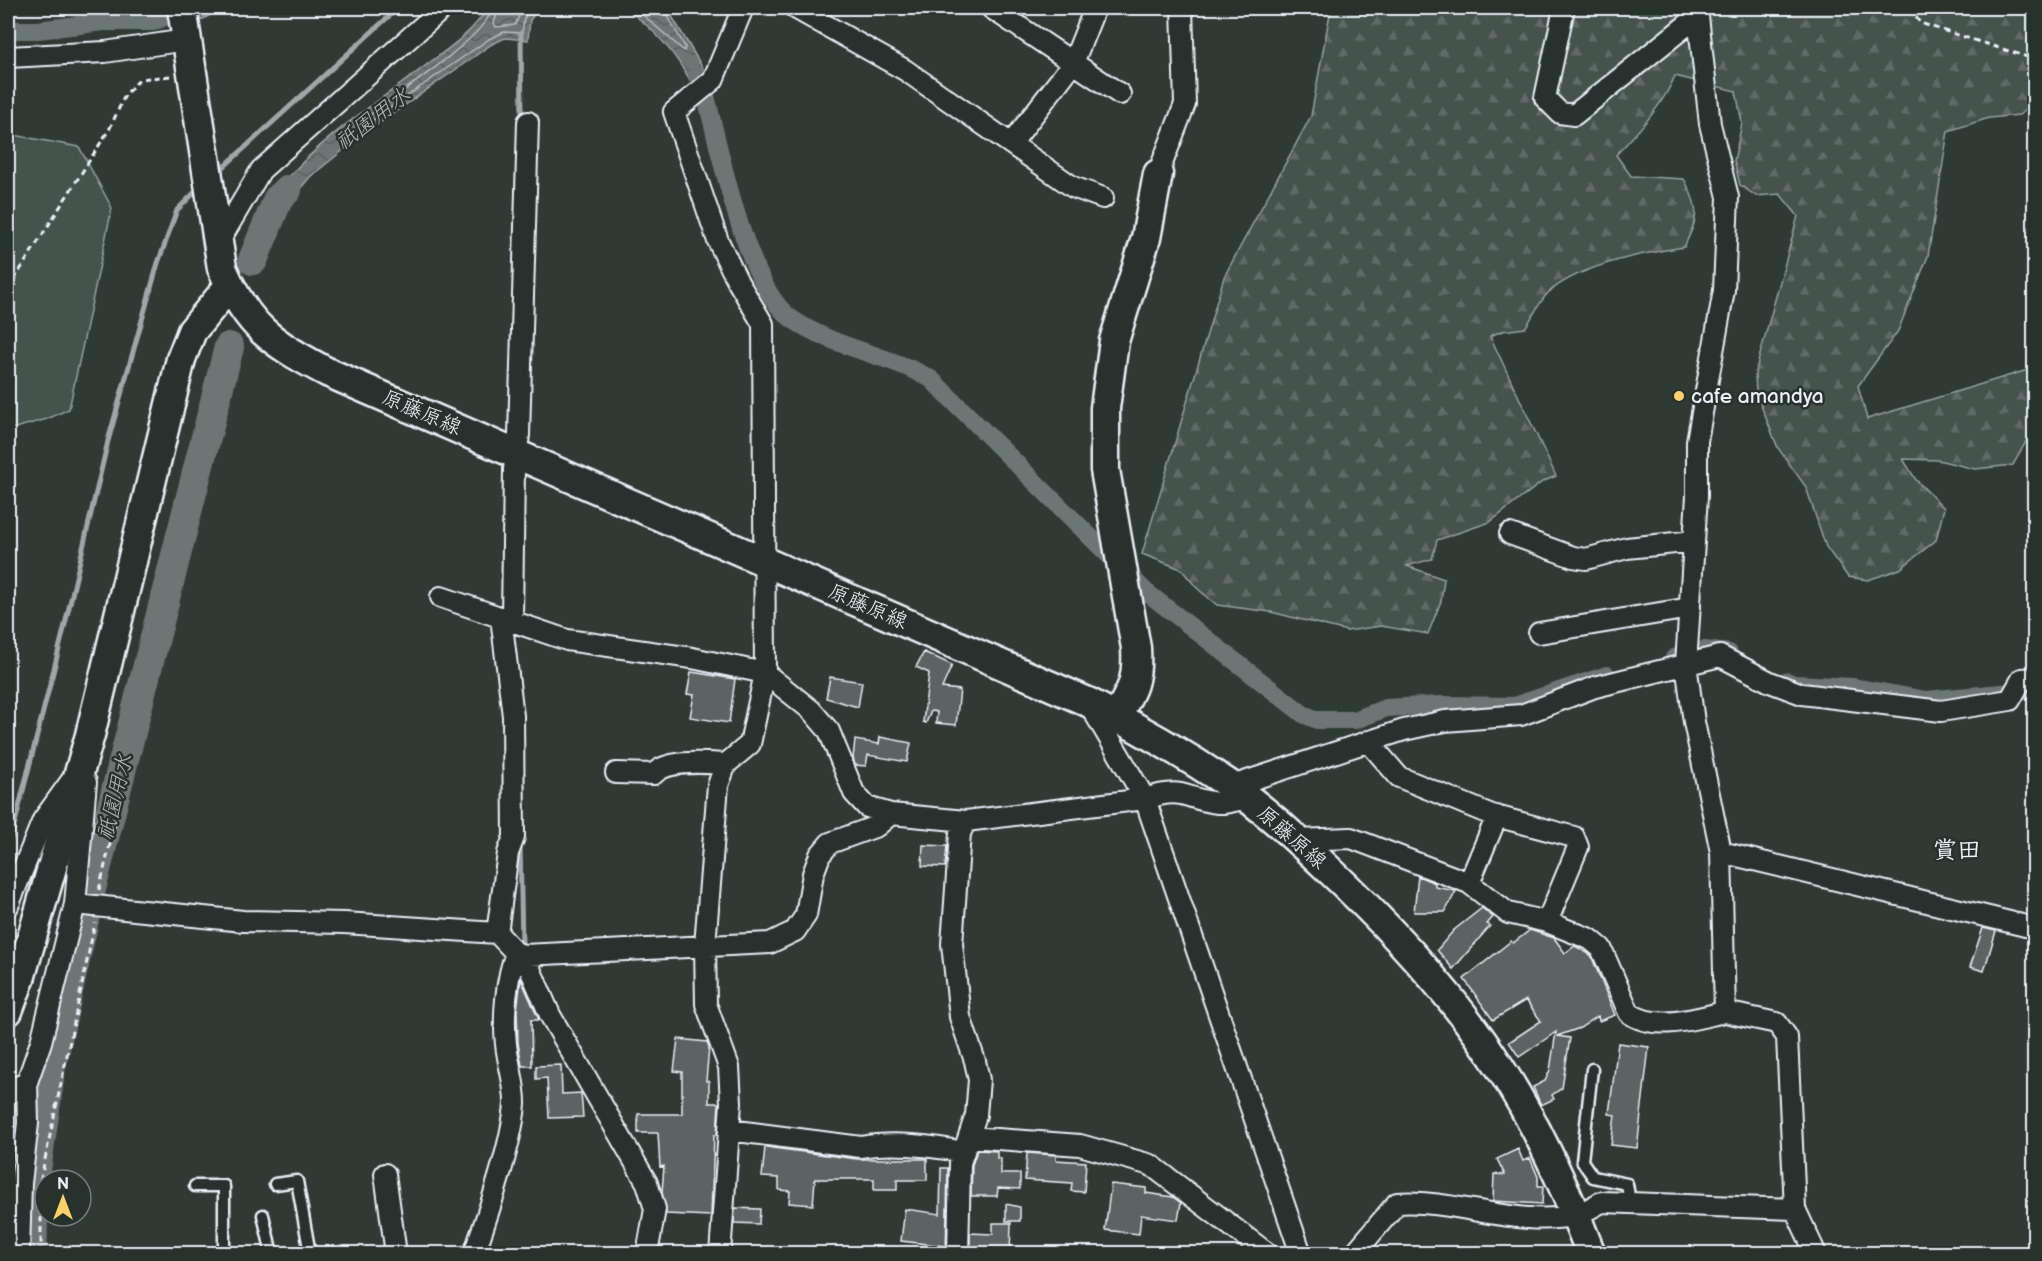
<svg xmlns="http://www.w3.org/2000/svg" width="2042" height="1261" font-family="'Balsamiq Sans','Klee One',sans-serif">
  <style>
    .forest { fill: url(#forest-firs); stroke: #96a2a3; stroke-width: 1.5 }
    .pitch { fill: #45524e; stroke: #96a2a3; stroke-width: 1.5 }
    .water { fill: url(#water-waves); stroke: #9da8a9; stroke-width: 1.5 }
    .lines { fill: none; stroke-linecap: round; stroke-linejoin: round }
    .shore { stroke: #b6c0c4; stroke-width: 1.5 }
    .stream { stroke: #9da8a9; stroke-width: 5 }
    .canal { stroke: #6b7775; stroke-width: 18 }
    .river { stroke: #6b7775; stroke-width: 30 }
    .building { fill: #596563; stroke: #e8f1f8; stroke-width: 1.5 }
    .lane-casing { stroke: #e8f1f8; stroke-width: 15 }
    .street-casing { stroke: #e8f1f8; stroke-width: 24 }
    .secondary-casing { stroke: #e8f1f8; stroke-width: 33 }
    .path { stroke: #e8f1f8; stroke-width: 3; stroke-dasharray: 6 4.5; stroke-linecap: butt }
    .lane { stroke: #26332d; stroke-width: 10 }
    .street { stroke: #26332d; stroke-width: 20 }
    .secondary { stroke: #26332d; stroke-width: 28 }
    .poi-dot { fill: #ffd166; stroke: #26332d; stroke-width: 2 }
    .labels { text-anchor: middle; stroke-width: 5; stroke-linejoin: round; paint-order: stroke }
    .poi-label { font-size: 21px; fill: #e8f1f8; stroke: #26332d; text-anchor: start }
    .street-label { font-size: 21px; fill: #e8f1f8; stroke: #26332d }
    .water-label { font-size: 22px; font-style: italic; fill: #b0babd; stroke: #26332d }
    .quarter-label { font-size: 24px; font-weight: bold; fill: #e8f1f8; stroke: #26332d }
  </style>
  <defs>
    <pattern id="forest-firs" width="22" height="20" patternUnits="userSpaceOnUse" patternTransform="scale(1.5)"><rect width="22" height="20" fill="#45524e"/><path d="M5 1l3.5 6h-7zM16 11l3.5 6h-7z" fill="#606b68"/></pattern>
    <pattern id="water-waves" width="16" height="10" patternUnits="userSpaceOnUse" patternTransform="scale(1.5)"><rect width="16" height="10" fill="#6b7775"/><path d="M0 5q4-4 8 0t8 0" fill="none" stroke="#586060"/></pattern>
  </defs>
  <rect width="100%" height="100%" fill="#2e3b35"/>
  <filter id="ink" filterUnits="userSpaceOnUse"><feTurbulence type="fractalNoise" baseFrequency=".0167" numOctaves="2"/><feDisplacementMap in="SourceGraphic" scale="12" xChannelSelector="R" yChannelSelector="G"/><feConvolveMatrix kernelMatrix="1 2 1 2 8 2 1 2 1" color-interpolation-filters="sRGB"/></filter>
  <g filter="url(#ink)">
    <path class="forest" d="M1331 8H2034V104L2019 115 1989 118 1948 131 1928 256 1898 331 1858 386 1867 419 2034 368V427L2013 465 1975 469 1938 460 1903 459 1916 480 1944 508 1936 540 1900 569 1868 580 1848 577 1826 547 1806 487 1778 448 1756 393 1755 373 1798 216 1780 194 1756 196 1740 185 1734 161 1742 123 1736 91 1675 76C1662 107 1638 131 1616 155L1631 176 1684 179C1700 209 1699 216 1684 247 1643 253 1579 265 1548 293 1539 302 1532 318 1525 328L1502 331 1490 336 1556 476 1542 482 1490 522 1437 540 1432 559 1407 566 1444 579 1441 601 1428 634 1381 626 1347 631 1271 612 1217 605 1198 589 1181 569 1142 554 1224 277 1311 116Z"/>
    <path class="pitch" d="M8 134 79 147 112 208 69 409 47 419 8 430Z"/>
    <path class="water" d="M192 8H223L194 24Z
      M487 8H539L530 20 528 40 505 38 492 44 357 139 310 177 288 203 278 230 262 221C264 204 276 191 287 179 326 134 378 102 425 66 447 49 473 33 487 8Z
      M625 8H667L707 75 694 87C675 53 657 31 625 8Z"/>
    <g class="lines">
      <path class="shore" d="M492 8C489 35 388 101 363 120V124H367L489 39 504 32 522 33 524 18 532 8
        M499 8 494 23 496 27 515 25 523 8
        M635 8 684 51 685 47 663 8"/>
      <path class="stream" d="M521 33 522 120
        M216 174 398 8
        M520 842 522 946
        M8 850 63 633 108 441 158 263 177 210 201 186
        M33 1087 51 1066
        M8 1117 21 1101"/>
      <path class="canal" d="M8 30H38L103 22H153L186 8
        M697 75 705 92C719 147 746 288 792 319 836 349 887 354 931 379L1145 591 1303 714 1317 720H1355L1386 708 1442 705 1514 706 1607 675
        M1674 658 1704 650 1729 653
        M1786 681 1794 684 1853 687 1926 700 2034 690"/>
      <path class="river" d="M253 260 278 199 287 190
        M32 1254 34 1185 51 1066 91 889 229 347"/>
    </g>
    <path class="building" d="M924 652 952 665 942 688 960 690 956 725 936 723 937 712 931 711 926 723 923 722 929 673 916 667Z
      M691 672 735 679 729 723 690 717 694 695 687 694Z
      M830 677 862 682 858 707 826 698Z
      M880 737 911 743 907 762 868 755 866 766 855 765 853 758 855 740 879 744Z
      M923 845 947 846 945 867 922 866Z
      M1418 876 1435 883V887L1456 891 1445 912H1414Z
      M1482 908 1493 917 1487 924 1490 926 1453 969 1437 950 1454 930Z
      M1983 928 1996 931 1984 971 1970 967Z
      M1530 930 1554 938 1565 953 1575 946 1591 955 1615 1015 1599 1021 1598 1016 1580 1028 1557 1036 1570 1038 1562 1088 1552 1095 1554 1099 1541 1105 1533 1087 1545 1081 1550 1070 1556 1032 1519 1057 1509 1042 1541 1021 1526 1000 1493 1020 1464 979 1511 941 1513 943Z
      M521 979 539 1020H531L532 1066H522L518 1043 517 1010Z
      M678 1039 707 1042 709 1047 706 1081H709V1103H719L717 1135H714L711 1216 666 1214 662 1192 664 1166 660 1167 658 1133H638V1114H682V1072L674 1071Z
      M1618 1043 1649 1047 1637 1148 1611 1145 1615 1115 1609 1114Z
      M561 1065 562 1094 581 1093 583 1117 549 1118 547 1078 536 1079V1066Z
      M765 1147 857 1159H927V1180H897V1190H874V1179H815L813 1205 789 1203 790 1191 779 1190V1178L762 1177Z
      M1518 1149 1523 1161 1530 1158 1538 1177V1186H1543L1542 1204 1493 1201 1494 1174 1505 1175 1497 1159Z
      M977 1150 997 1151V1158H1001V1174H1020V1189L998 1188 997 1196H971L972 1165Z
      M1027 1153 1056 1155V1160L1086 1162 1084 1192 1071 1191 1072 1183 1025 1180Z
      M941 1168H948L946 1254 944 1246 901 1241 905 1209 940 1214Z
      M1111 1184 1146 1188V1193L1173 1197 1181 1203 1178 1220 1141 1215 1139 1234 1105 1230Z
      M1006 1204 1020 1207V1221H1006Z
      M735 1208 760 1209 759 1224 734 1223Z
      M993 1223H1011L1010 1254H970V1233L993 1234Z"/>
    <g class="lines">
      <defs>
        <path id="lane" d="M1592 1069 1582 1161 1593 1177 1627 1184 1630 1203
          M275 1184 297 1181 310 1254
          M195 1186H224V1254
          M263 1215 272 1254"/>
        <path id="street" d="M795 8 905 70 1073 187 1103 198
          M991 8 1120 94
          M1564 8 1545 98 1560 113 1574 115 1698 16 1710 124 1728 197 1724 290 1697 441V496L1686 664 1694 722 1721 852 1725 1012 1777 1023 1787 1037 1795 1209 1816 1254
          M8 57 105 52 186 40
          M1011 144 1073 63 1095 8
          M1158 174 1185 104 1182 8
          M217 245 261 170 443 8
          M1510 534 1573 557 1586 559 1627 548 1694 541
          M441 597 567 640 692 658 765 673 811 710 829 731 854 793 867 807 891 814 966 821 1145 799C1185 786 1183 799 1218 803 1226 804 1238 800 1246 798
          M512 619 514 469 519 435 528 122
          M1539 633 1690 608
          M1088 702 1145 799 1301 1254
          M1368 741 1399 777 1492 815 1574 837 1578 847 1547 922
          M616 773 654 774C667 759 706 763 726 764
          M1232 786 1404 730 1445 721 1521 715 1595 687 1720 656 1770 682 1802 694 1941 711 2010 700 2022 679 2034 678
          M1297 840 1351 838 1469 883 1508 913 1547 922 1590 939 1601 948 1629 1013C1656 1032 1695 1018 1725 1012
          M1721 852 2034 928
          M1469 883 1497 816
          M75 904 243 921 344 923 497 933 516 953 524 955 770 943 795 931 806 915 813 874 820 855 830 843 877 826 891 814
          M8 906 43 820 71 781
          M497 933 508 853 514 837 513 716 501 617
          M524 955 550 1015 647 1183 655 1209 647 1254
          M8 1093 27 1082
          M729 1130 861 1147C894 1141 931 1146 964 1152
          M969 1137 1080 1145 1151 1165 1268 1254
          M385 1174 396 1254
          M19 1254 21 1183 28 1123 27 1082 41 1042 75 904 86 782
          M474 1254C487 1217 513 1140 515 1103 515 1082 508 1064 506 1044 503 1016 506 979 516 953
          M720 1254 731 1103 729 1067 706 1004 705 945 718 785 726 764 750 744 765 673 763 324 738 282 718 241 674 112 713 80 743 8
          M958 1254 960 1163 976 1115 979 1080 975 1061 960 1017 952 944 960 833 966 821
          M1354 1254 1397 1203C1456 1199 1514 1227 1573 1216 1583 1214 1593 1206 1602 1202L1795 1209"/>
        <path id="secondary" d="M182 8 222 268C248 328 271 342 327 372L1088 702C1137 727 1184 754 1230 785 1263 808 1294 837 1323 864 1387 924 1452 992 1499 1066 1537 1124 1566 1189 1591 1254
          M1116 717C1132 690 1138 680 1136 648L1105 470V408L1114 341 1146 238 1158 174
          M8 1011 20 979 90 735 181 359 192 331 230 285"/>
      </defs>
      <use href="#lane" class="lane-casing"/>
      <use href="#street" class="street-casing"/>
      <use href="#secondary" class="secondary-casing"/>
      <path class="path" d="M1910 8 1920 23 2034 59
        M8 289 110 128 125 95 140 79 171 76
        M99 890 126 778
        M41 1254V1178L95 923"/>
      <use href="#lane" class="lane"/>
      <use href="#street" class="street"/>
      <use href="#secondary" class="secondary"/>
    </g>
  </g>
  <circle class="poi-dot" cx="1679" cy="396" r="6"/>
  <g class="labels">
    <g class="poi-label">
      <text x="1691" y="403">cafe amandya</text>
    </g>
    <g class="street-label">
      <text transform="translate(422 412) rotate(23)" y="7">原藤原線</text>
      <text transform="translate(868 606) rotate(23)" y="7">原藤原線</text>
      <text transform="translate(1292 837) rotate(41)" y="7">原藤原線</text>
    </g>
    <g class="water-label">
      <text transform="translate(372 118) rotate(-37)" y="8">祇園用水</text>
      <text transform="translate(114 797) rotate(-76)" y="8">祇園用水</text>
    </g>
    <g class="quarter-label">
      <text x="1957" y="858">賞田</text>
    </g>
  </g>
  <rect width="2042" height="1261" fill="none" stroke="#26332d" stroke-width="30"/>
  <rect x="15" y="15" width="2012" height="1231" fill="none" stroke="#e8f1f8" stroke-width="2" filter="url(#ink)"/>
  <g transform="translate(63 1198)"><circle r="28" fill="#26332d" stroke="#747f7e" stroke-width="1.5"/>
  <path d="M0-4.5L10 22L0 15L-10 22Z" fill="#ffd166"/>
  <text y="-9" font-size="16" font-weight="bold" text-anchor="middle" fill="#e8f1f8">N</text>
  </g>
</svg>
